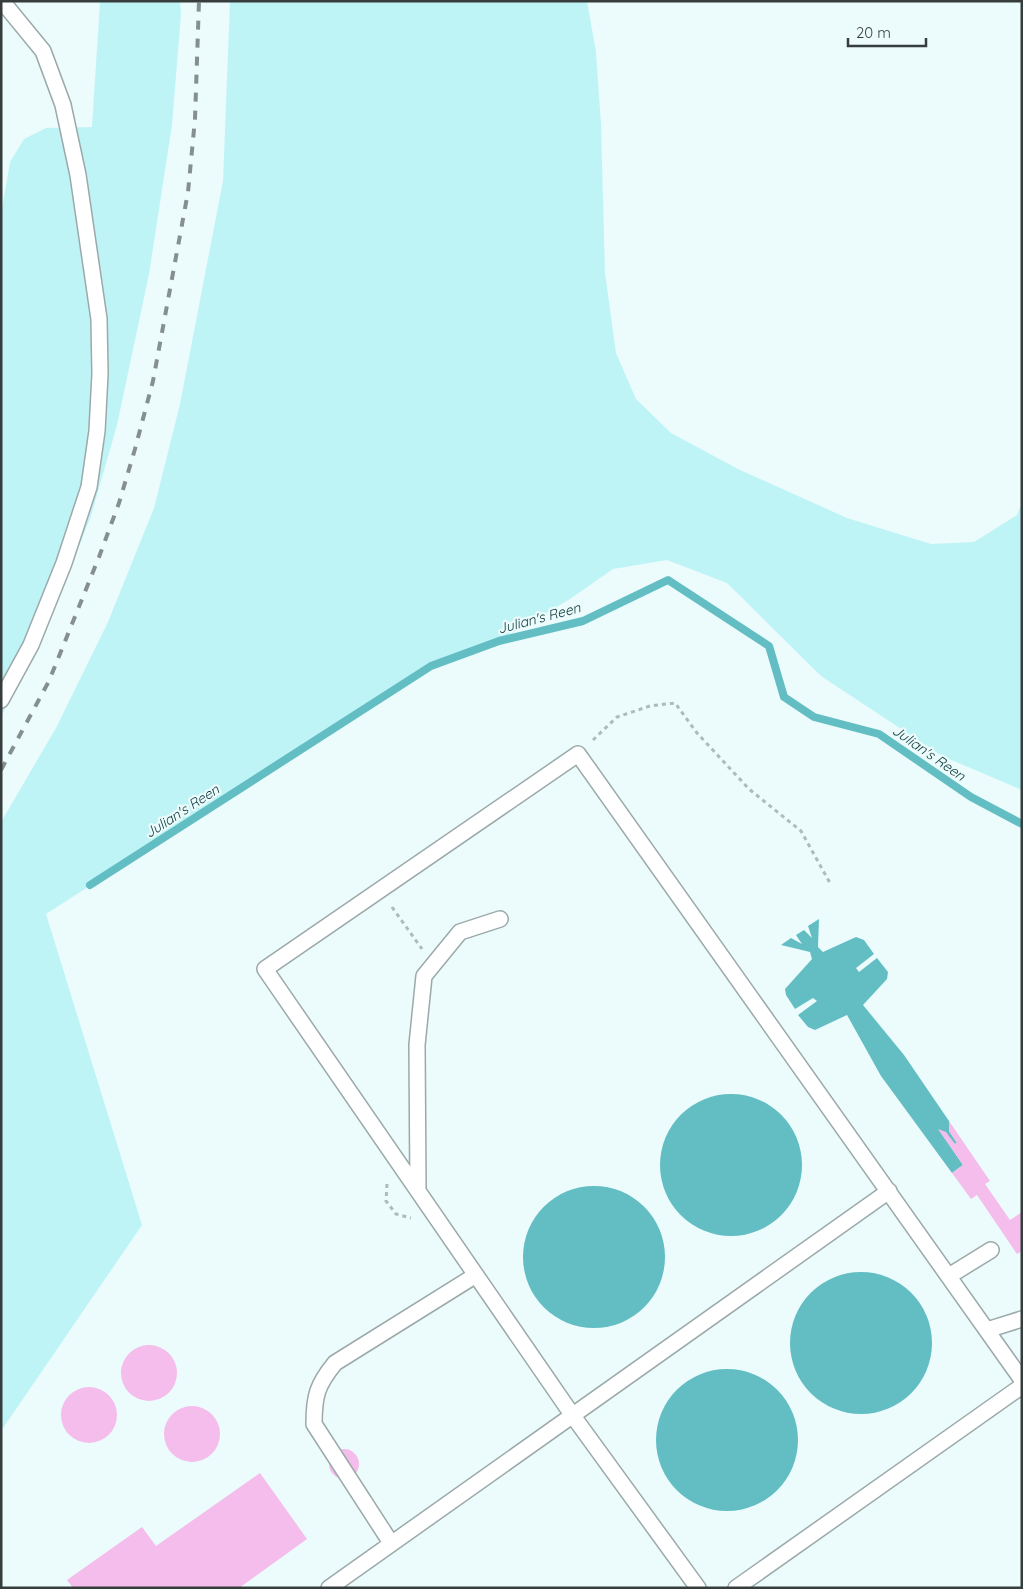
<svg xmlns="http://www.w3.org/2000/svg" width="1023" height="1589" font-family="Quicksand,sans-serif">
  <style>
    .green { fill: #bff4f7 }
    .water { fill: #63bec4 }
    .lines { fill: none; stroke-linecap: round; stroke-linejoin: round }
    .stream { stroke: #63bec4; stroke-width: 8 }
    .building { fill: #f4bdeb }
    .lane-casing { stroke: #9ba9aa; stroke-width: 18 }
    .path { stroke: #aebabb; stroke-width: 3; stroke-dasharray: 4 4; stroke-linecap: butt }
    .lane { stroke: #fff; stroke-width: 15 }
    .rail { stroke: #858f8f; stroke-width: 4; stroke-dasharray: 9 9; stroke-linecap: butt }
    .labels { text-anchor: middle; stroke-width: 4.5; stroke-linejoin: round; paint-order: stroke }
    .water-label { font-size: 14px; font-style: italic; fill: #0c383b; stroke: #ecfbfc }
  </style>
  <rect width="100%" height="100%" fill="#ecfbfc"/>
  <path class="green" d="M100 1H180L181 14 172 125 149 274 117 425 91 516 61 591 1 717V215L10 162 24 139 46 128 92 127Z
    M230 1H587L596 52 601 124 605 273 616 353 636 399 671 433 738 469 847 518 931 544 974 542 1017 515 1022 503V790L942 756 821 676 727 583 667 560 613 569 570 599 499 641 431 666 46 914 142 1225 1 1431V822L56 728 108 622 154 508 180 404 223 181Z"/>
  <path class="water" d="M819 919 818 947 823 952 856 937 864 940 874 954 856 968 859 972 877 958 888 972 887 979 863 1005 904 1055 949 1121V1131L957 1143 955 1144 939 1130 963 1165 952 1173 881 1076 847 1015 815 1030 808 1027 798 1015 817 1001 813 998 795 1009 786 995 785 989 812 959 810 952 781 945 791 938 802 944 796 935 804 930 812 938 808 926Z
    M660 1165a71 71 0 1 1 142 0a71 71 0 1 1-142 0Z
    M523 1257a71 71 0 1 1 142 0a71 71 0 1 1-142 0Z
    M790 1343a71 71 0 1 1 142 0a71 71 0 1 1-142 0Z
    M656 1440a71 71 0 1 1 142 0a71 71 0 1 1-142 0Z"/>
  <g class="lines">
    <path class="stream" d="M90 885 431 666 499 641 583 621 668 580 769 646 784 697 814 717 879 734 971 797 1022 824"/>
  </g>
  <path class="building" d="M949 1121 990 1181 985 1184 1010 1220 1022 1212V1251L1017 1254 977 1195 971 1199 952 1173 963 1165 938 1129 946 1132 955 1144 957 1143 949 1131Z
    M121 1373a28 28 0 1 1 56 0a28 28 0 1 1-56 0Z
    M61 1415a28 28 0 1 1 56 0a28 28 0 1 1-56 0Z
    M164 1434a28 28 0 1 1 56 0a28 28 0 1 1-56 0Z
    M329 1464a15 15 0 1 1 30 0a15 15 0 1 1-30 0Z
    M260 1473 307 1539 239 1588H73L67 1580 142 1527 156 1546Z"/>
  <g class="lines">
    <defs>
      <path id="lane" d="M1 700 31 645 64 563 89 487 97 431 100 374 99 319 78 175 63 105 43 51 2 1
        M418 1190 417 1045 424 976 460 932 500 919
        M949 1276 991 1250
        M987 1330 1022 1319
        M391 1543 314 1424C314 1396 317 1385 335 1363L476 1275
        M329 1588 889 1191
        M698 1588 573 1416 265 969 578 754 1022 1380
        M736 1588 1022 1386"/>
    </defs>
    <use href="#lane" class="lane-casing"/>
    <path class="path" d="M593 740 617 717 650 706 675 703 697 733 749 789 801 831 830 883
      M392 907 422 949
      M387 1184 386 1201 396 1214 411 1218"/>
    <use href="#lane" class="lane"/>
    <path class="rail" d="M1 770 49 681 99 557 119 503 135 449 153 381 188 192 195 119 199 1"/>
  </g>
  <g class="labels">
    <g class="water-label">
      <text transform="translate(539 618) rotate(-15)" y="5">Julian's Reen</text>
      <text transform="translate(929 753) rotate(35)" y="5">Julian's Reen</text>
      <text transform="translate(182 811) rotate(-33)" y="5">Julian's Reen</text>
    </g>
  </g>
  <rect width="1023" height="1589" fill="none" stroke="#373d3d" stroke-width="5"/>
  <path d="M848 38v8h78v-8" fill="none" stroke="#373d3d" stroke-width="2.5"/>
  <text x="856" y="38" font-size="15" fill="#373d3d" stroke="#ecfbfc" stroke-width="4" paint-order="stroke">20 m</text>
</svg>
